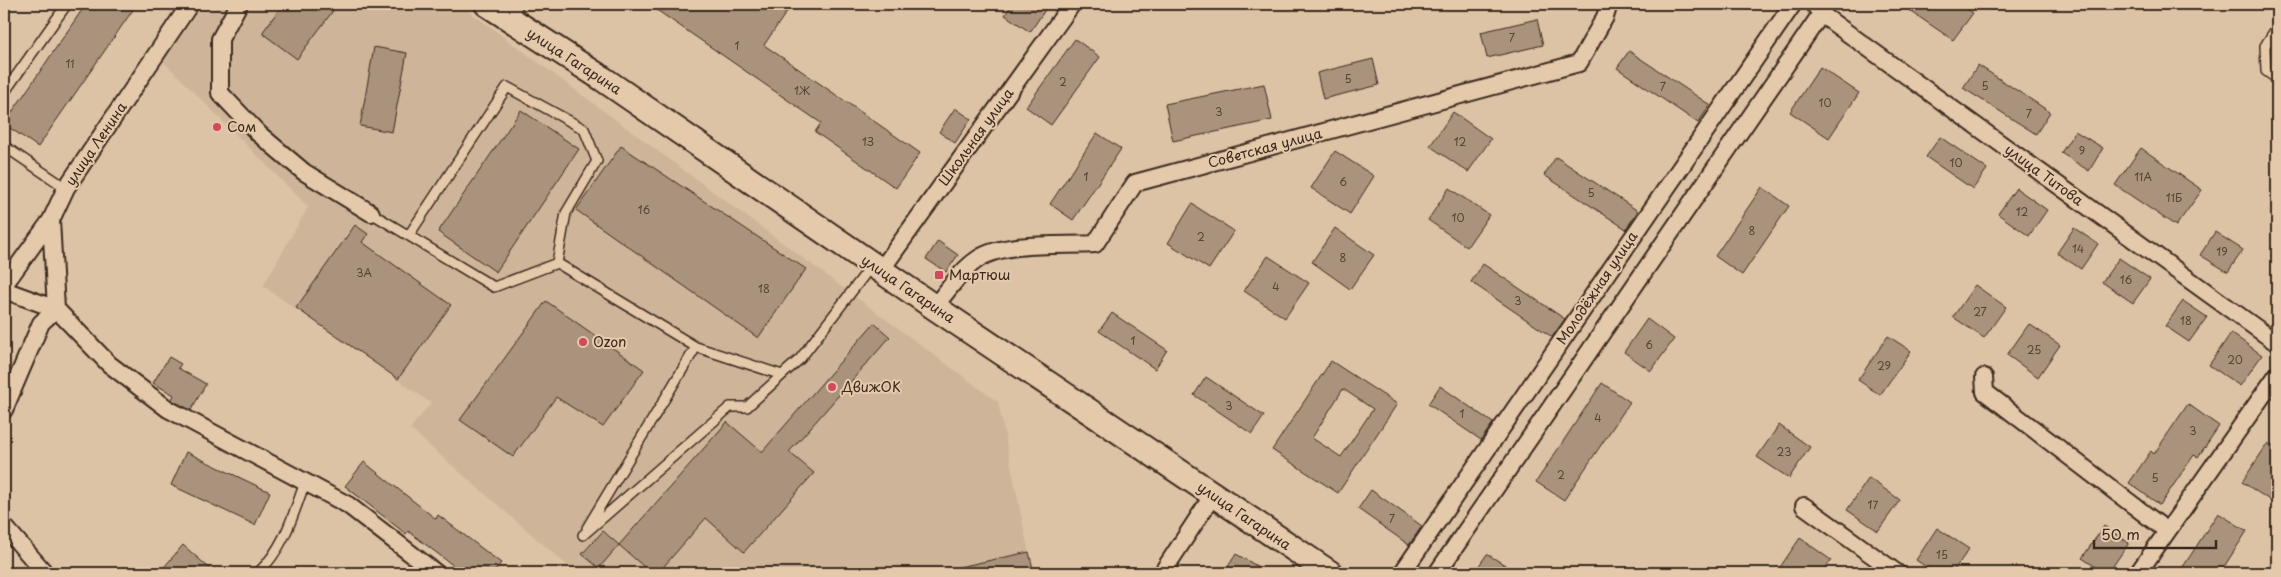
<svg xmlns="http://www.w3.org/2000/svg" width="2281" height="577" font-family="'Playpen Sans',sans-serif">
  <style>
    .built { fill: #ceb599 }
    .building { fill: #aa937c; stroke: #3b2a1e; fill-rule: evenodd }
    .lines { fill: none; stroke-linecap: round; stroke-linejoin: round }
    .lane-casing { stroke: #3b2a1e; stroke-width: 12 }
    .street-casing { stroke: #3b2a1e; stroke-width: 20 }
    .secondary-casing { stroke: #3b2a1e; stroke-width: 28 }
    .lane { stroke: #e4c9ab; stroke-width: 9 }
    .street { stroke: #e4c9ab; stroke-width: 16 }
    .secondary { stroke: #e4c9ab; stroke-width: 24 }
    .poi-dot { fill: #d1495b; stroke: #e4c9ab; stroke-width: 2 }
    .labels { text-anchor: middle; stroke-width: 4; stroke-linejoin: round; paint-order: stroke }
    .number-label { font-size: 11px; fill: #574436 }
    .street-label { font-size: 14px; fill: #3b2a1e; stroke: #e4c9ab }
    .poi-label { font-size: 14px; fill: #3b2a1e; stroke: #e4c9ab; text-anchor: start }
  </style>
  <rect width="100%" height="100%" fill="#ddc3a5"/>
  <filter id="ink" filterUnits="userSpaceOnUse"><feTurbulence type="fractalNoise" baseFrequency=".02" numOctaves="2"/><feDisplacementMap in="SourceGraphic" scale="10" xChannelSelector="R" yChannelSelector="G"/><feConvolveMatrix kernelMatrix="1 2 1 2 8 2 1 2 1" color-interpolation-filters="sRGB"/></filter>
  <g filter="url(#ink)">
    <path class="built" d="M203 4H459L998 402 1033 573H576L410 429 431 403 263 286 308 207 163 61Z"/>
    <path class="building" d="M86 4H137L38 147 4 124Z
      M283 4H338L297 59 262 33Z
      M648 4H792L764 45 920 153 896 188 815 132 821 123Z
      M1012 4H1049L1030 32 1005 15Z
      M1900 4H1960L1973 13 1953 40Z
      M1537 19 1543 45 1487 58 1481 32Z
      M1075 39 1100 57 1051 125 1026 107Z
      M374 47 407 53 392 132 360 126Z
      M1629 51 1710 105 1698 123 1617 68Z
      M1373 59 1379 85 1323 99 1317 73Z
      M1978 65 2050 112 2036 134 1963 88Z
      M1820 67 1859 93 1829 138 1790 112Z
      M1264 84 1272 120 1173 141 1165 104Z
      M955 108 971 119 955 143 939 132Z
      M521 110 579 149 496 272 438 232Z
      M1453 112 1491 139 1468 172 1430 146Z
      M2075 131 2103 148 2089 171 2061 153Z
      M1097 133 1121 149 1073 220 1050 204Z
      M1940 137 1987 169 1973 189 1926 157Z
      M621 146 806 269 758 338 576 210Z
      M2141 148 2202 190 2176 226 2115 185Z
      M1335 151 1374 176 1350 214 1311 188Z
      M1556 157 1638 211 1626 229 1544 175Z
      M1762 187 1789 206 1742 275 1715 256Z
      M1449 188 1489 215 1467 247 1428 220Z
      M2016 188 2047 210 2029 236 1998 214Z
      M1192 204 1234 231 1209 269 1168 243Z
      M355 225 368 234 362 242 451 305 398 379 296 308Z
      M1335 228 1374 255 1350 289 1312 262Z
      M2074 228 2098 244 2081 269 2057 253Z
      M2215 232 2243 250 2228 272 2200 255Z
      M938 241 958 255 946 272 926 259Z
      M1268 256 1309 283 1285 318 1244 291Z
      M2119 258 2150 279 2133 303 2102 282Z
      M1483 264 1565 319 1552 337 1471 282Z
      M1975 285 2006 307 1984 338 1953 317Z
      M546 301 644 370 603 427 556 397 513 457 460 420Z
      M2183 301 2207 317 2189 342 2165 326Z
      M1112 313 1167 350 1155 369 1099 331Z
      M1647 319 1674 339 1651 371 1624 352Z
      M874 323 890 337 789 452 814 473 744 552 706 518 658 573H651L619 545 727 422 762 452Z
      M2029 324 2060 345 2038 377 2007 355Z
      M2231 333 2262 355 2240 386 2209 365Z
      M1888 336 1911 351 1880 395 1858 380Z
      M169 357 181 364 178 368 206 384 191 410 173 401 172 399 174 395 153 383Z
      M1331 361 1397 404 1338 493 1272 450ZM1343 389 1373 409 1341 457 1312 438Z
      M1206 377 1264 416 1252 434 1194 395Z
      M1602 383 1630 402 1564 500 1536 482Z
      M1440 386 1493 423 1481 440 1428 404Z
      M2188 404 2219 426 2198 457 2194 455 2160 505 2129 483 2151 451 2154 454Z
      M1779 425 1810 447 1789 478 1757 457Z
      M2268 443 2277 449V491L2271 501 2242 482Z
      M186 452 270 492 255 525 171 485Z
      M364 462 436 519 438 515 501 563 493 573H463L408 531 406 534 345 486Z
      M1869 478 1900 500 1878 531 1847 510Z
      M1371 490 1422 526 1409 545 1358 509Z
      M2218 513 2247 531 2220 573H2179Z
      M2104 526 2129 543 2108 573H2105L2082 558Z
      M1937 528 1969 549 1952 573H1935L1916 560Z
      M603 531 619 545 599 568 582 554Z
      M1800 538 1831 560 1822 573H1776Z
      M183 545 215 573H159Z
      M1029 552 1034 573H959V567Z
      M1236 554 1269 573H1224Z
      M1487 554 1518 573H1474Z"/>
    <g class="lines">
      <defs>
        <path id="lane" d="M509 18 519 4
          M2277 27 2265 46 2266 71 2277 79
          M4 93 67 4
          M4 146 66 188
          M371 213 494 287 557 263 696 347 782 375 800 359 872 265
          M409 235 507 87 584 129 597 161 566 213 557 263
          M587 528 696 347
          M583 535 730 407H747L782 375
          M258 573C284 548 293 516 305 482"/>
        <path id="street" d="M239 4 220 39V93L259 134 304 172 371 213
          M1814 4 1821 14 2277 343
          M881 270 1072 4
          M4 285 51 220 66 188 190 4
          M4 290 56 309 109 364 168 409 348 505 436 573
          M934 307C948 291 960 271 978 259 1005 241 1062 246 1095 244L1135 183 1579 63 1605 17 1609 4
          M1984 377 1985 392 2167 531
          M4 410 41 323 56 309 51 220
          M1804 506 1897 573
          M4 526 45 573
          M1162 573 1213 495
          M1402 573 1793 4
          M1437 573 1821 14
          M2138 573 2277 375"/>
        <path id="secondary" d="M487 4 603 79 934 307 1330 573"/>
      </defs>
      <use href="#lane" class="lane-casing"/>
      <use href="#street" class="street-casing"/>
      <use href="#secondary" class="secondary-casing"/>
      <use href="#lane" class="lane"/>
      <use href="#street" class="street"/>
      <use href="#secondary" class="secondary"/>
    </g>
  </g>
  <g class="poi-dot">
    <circle cx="217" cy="127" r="5"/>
    <rect x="934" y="270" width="10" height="10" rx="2.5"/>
    <circle cx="583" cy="342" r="5"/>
    <circle cx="832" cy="387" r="5"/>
  </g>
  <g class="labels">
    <g class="number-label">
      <text x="1512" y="42">7</text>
      <text x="737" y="50">1</text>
      <text x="70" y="68">11</text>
      <text x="1348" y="83">5</text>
      <text x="1063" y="86">2</text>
      <text x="1985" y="90">5</text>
      <text x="1663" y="91">7</text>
      <text x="802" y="95">1Ж</text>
      <text x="1825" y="107">10</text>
      <text x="1219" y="116">3</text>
      <text x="2029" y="118">7</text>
      <text x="868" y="146">1З</text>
      <text x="1460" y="146">12</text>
      <text x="2082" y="155">9</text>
      <text x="1956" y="167">10</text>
      <text x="1086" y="181">1</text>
      <text x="2143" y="181">11А</text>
      <text x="1343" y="186">6</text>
      <text x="1591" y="197">5</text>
      <text x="2174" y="202">11Б</text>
      <text x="644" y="214">16</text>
      <text x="2022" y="216">12</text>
      <text x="1458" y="222">10</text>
      <text x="1752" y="235">8</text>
      <text x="1201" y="241">2</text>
      <text x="2078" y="253">14</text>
      <text x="2222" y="256">19</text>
      <text x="1343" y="262">8</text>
      <text x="364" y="277">3А</text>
      <text x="2126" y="284">16</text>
      <text x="1276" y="291">4</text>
      <text x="764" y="293">18</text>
      <text x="1518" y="305">3</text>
      <text x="1980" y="316">27</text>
      <text x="2186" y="325">18</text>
      <text x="1133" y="345">1</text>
      <text x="1649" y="349">6</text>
      <text x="2034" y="354">25</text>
      <text x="2235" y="364">20</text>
      <text x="1884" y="370">29</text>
      <text x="1229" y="410">3</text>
      <text x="1462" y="418">1</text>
      <text x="1598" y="422">4</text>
      <text x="2193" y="435">3</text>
      <text x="1784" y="456">23</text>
      <text x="1561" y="479">2</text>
      <text x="2155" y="482">5</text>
      <text x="1873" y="509">17</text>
      <text x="1392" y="523">7</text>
      <text x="1942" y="559">15</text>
    </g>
    <g class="street-label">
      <text transform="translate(574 61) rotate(33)" y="5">улица Гагарина</text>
      <text transform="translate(976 137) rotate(-54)" y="5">Школьная улица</text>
      <text transform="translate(96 144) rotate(-56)" y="5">улица Ленина</text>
      <text transform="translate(1265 148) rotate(-15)" y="5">Советская улица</text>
      <text transform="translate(2044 175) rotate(36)" y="5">улица Титова</text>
      <text transform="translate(1597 288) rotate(-56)" y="5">Молодёжная улица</text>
      <text transform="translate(908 289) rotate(34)" y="5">улица Гагарина</text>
      <text transform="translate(1244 516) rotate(34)" y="5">улица Гагарина</text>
    </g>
    <g class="poi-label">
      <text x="227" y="132">Сом</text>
      <text x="949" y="280">Мартюш</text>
      <text x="593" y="347">Ozon</text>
      <text x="842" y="392">ДвижОК</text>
    </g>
  </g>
  <rect width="2281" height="577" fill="none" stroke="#e4c9ab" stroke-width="20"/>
  <rect x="10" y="10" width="2261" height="557" fill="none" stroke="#3b2a1e" stroke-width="2" filter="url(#ink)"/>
  <path d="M2094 540v8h122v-8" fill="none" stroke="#3b2a1e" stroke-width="2.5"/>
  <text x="2101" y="540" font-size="15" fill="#3b2a1e" stroke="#e4c9ab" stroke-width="4" paint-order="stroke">50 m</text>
</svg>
